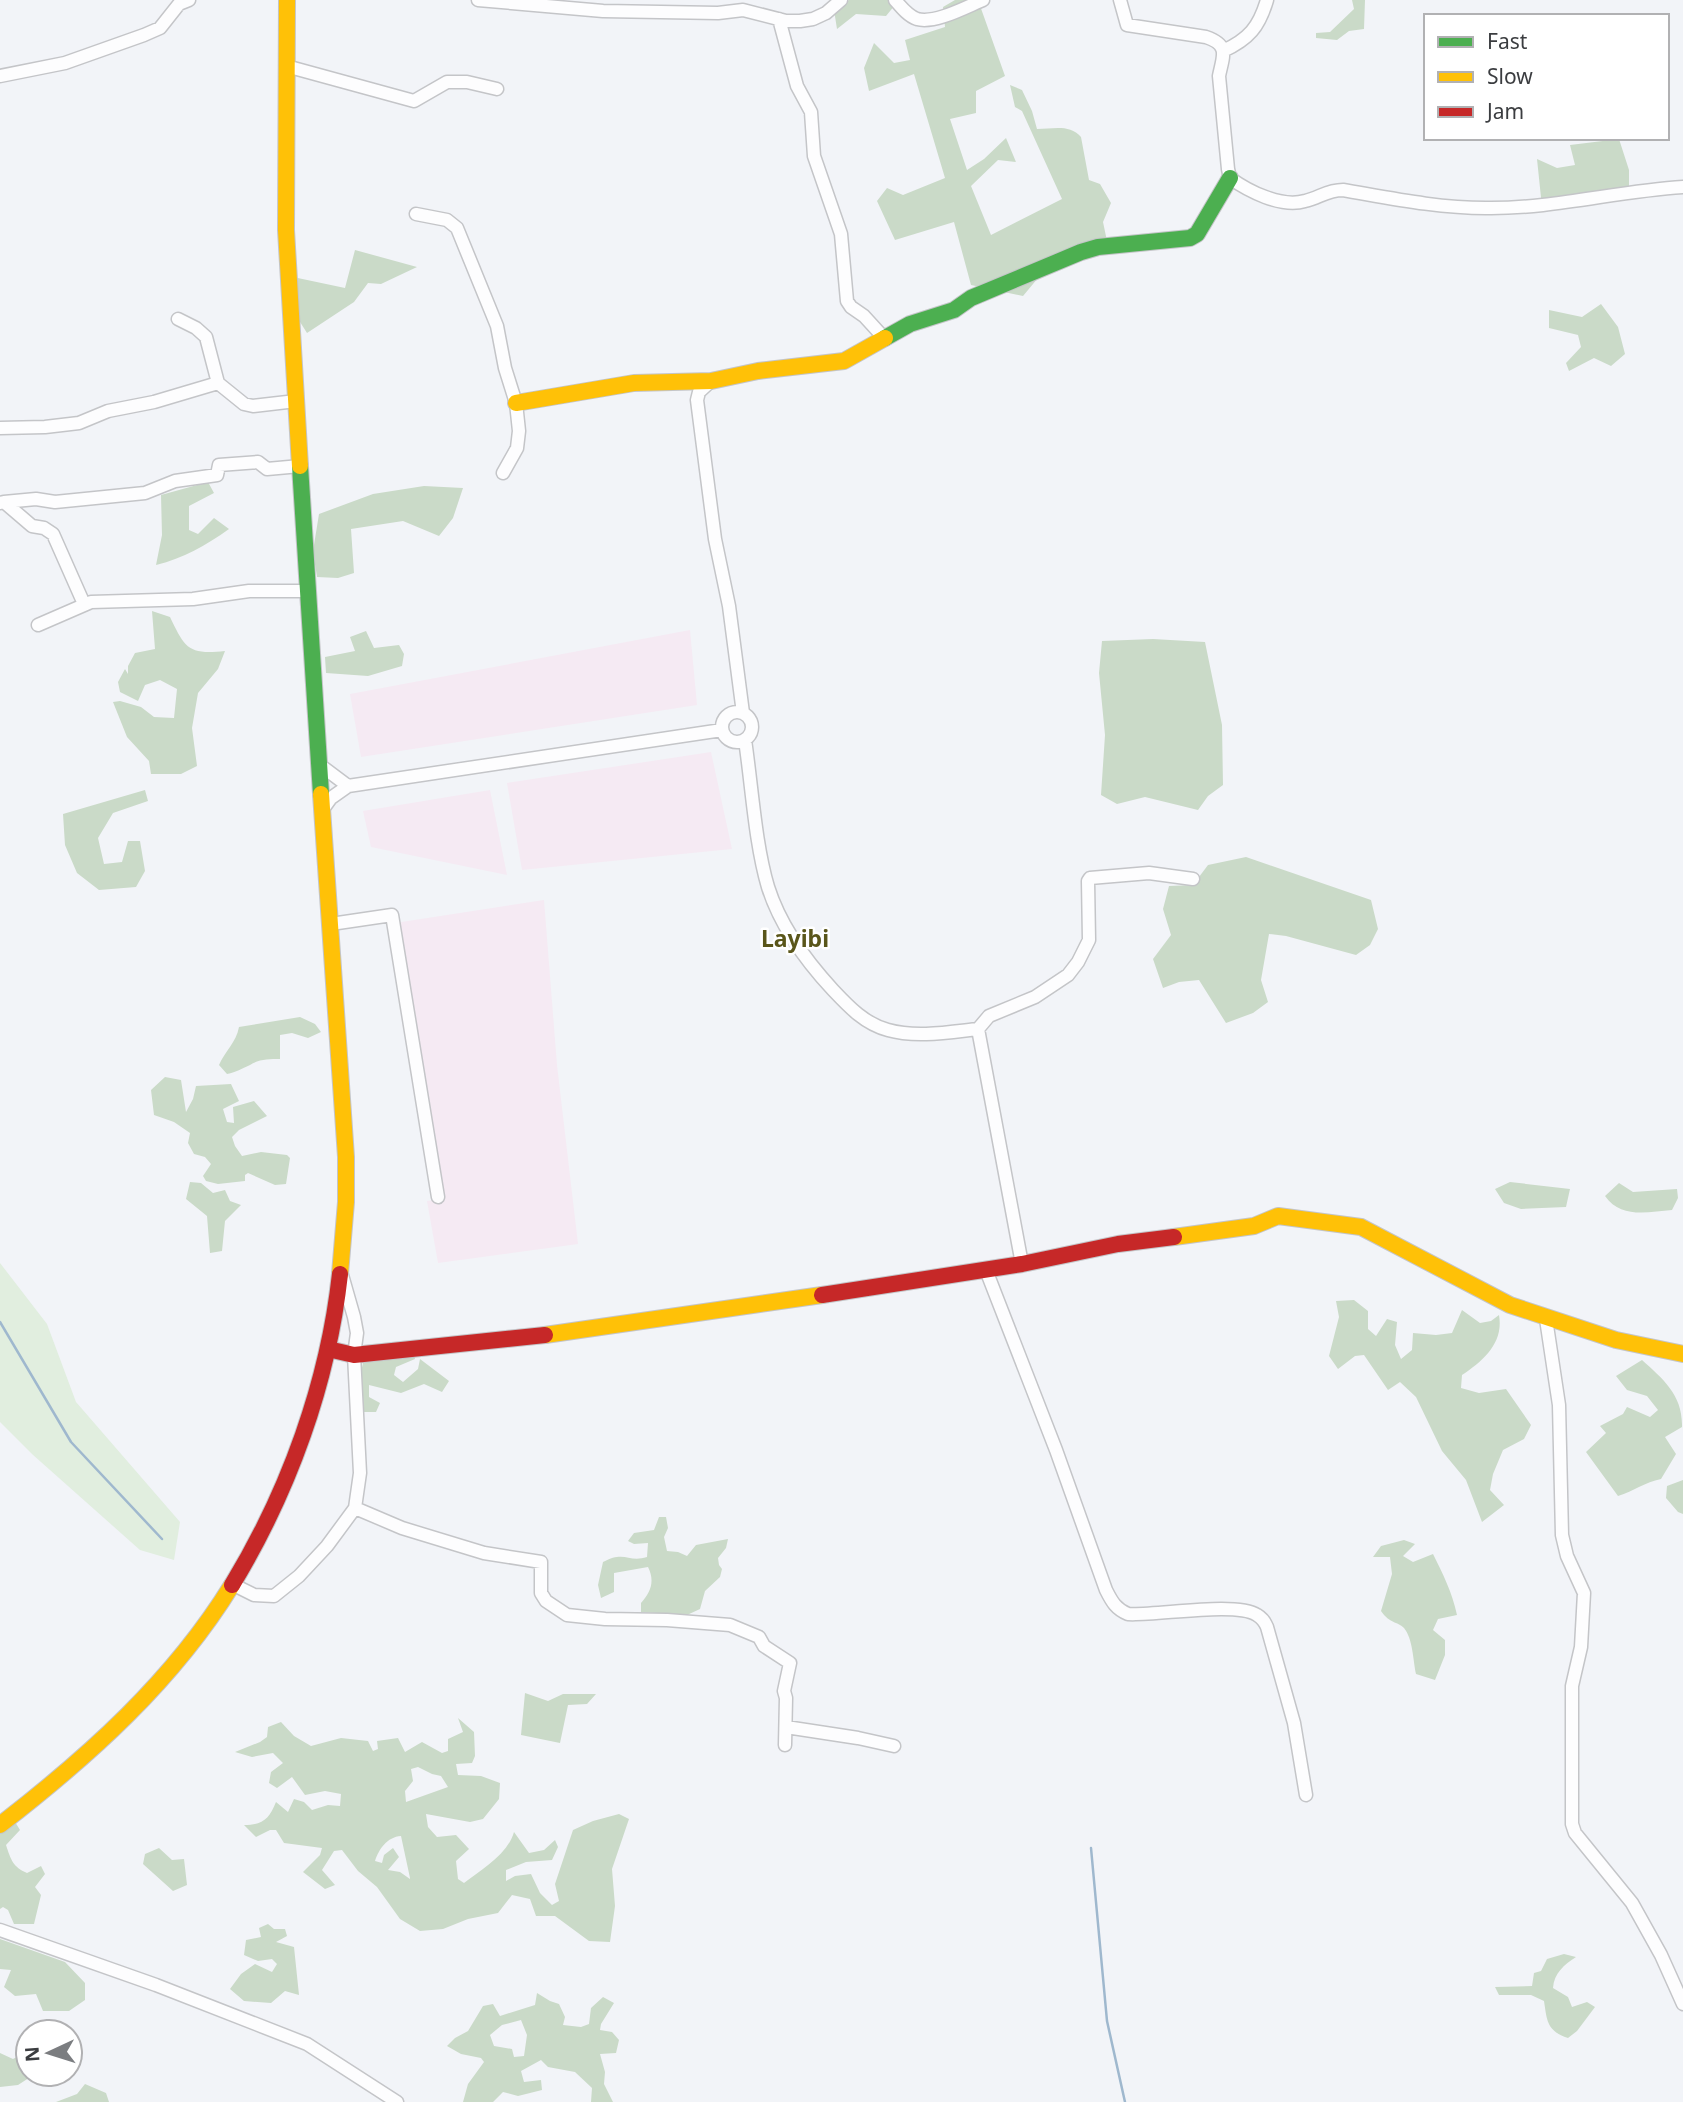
<svg xmlns="http://www.w3.org/2000/svg" width="1683" height="2102" font-family="'Noto Sans',sans-serif">
  <style>
    .education { fill: #f5eaf3 }
    .green { fill: #e1eedf }
    .forest { fill: #cadac8; fill-rule: evenodd }
    .lines { fill: none; stroke-linecap: round; stroke-linejoin: round }
    .stream { stroke: #9fb8ce; stroke-width: 2.5 }
    .street-casing { stroke: #c4c5c8; stroke-width: 15 }
    .fast-casing { stroke: #c4c5c8; stroke-width: 18 }
    .slow-casing { stroke: #c4c5c8; stroke-width: 18 }
    .jam-casing { stroke: #c4c5c8; stroke-width: 18 }
    .street { stroke: #fdfdfe; stroke-width: 12 }
    .fast { stroke: #4caf50; stroke-width: 16 }
    .slow { stroke: #ffc107; stroke-width: 16 }
    .jam { stroke: #c62828; stroke-width: 16 }
    .labels { text-anchor: middle; stroke-width: 5; stroke-linejoin: round; paint-order: stroke }
    .quarter-label { font-size: 23px; font-weight: bold; fill: #5a561a; stroke: #fff }
  </style>
  <rect width="100%" height="100%" fill="#f2f4f8"/>
  <path class="education" d="M690 630 697 705 361 757 350 694Z
    M711 752 732 849 522 870 507 783Z
    M490 790 507 875 371 847 363 811Z
    M544 900 557 1065 578 1244 438 1263 427 1201 441 1199 395 923Z"/>
  <path class="green" d="M0 1263 47 1324 76 1402 180 1522 174 1560 140 1550 32 1454 0 1422Z"/>
  <path class="forest" d="M849 0H890L895 5 886 16 856 14 837 29 834 10Z
    M955 0H978L1005 76 976 91V113L950 119 967 170 984 159 1006 138 1016 162 998 160 971 186 991 235 1062 199 1022 111 1015 107 1010 85 1022 90 1032 111 1037 129C1053 129 1070 124 1081 137L1089 180 1100 184 1111 203 1103 222 1107 241 1053 260 1023 296 971 285 954 222 895 240 877 201 887 188 903 195 945 178 914 74 869 91 864 68 874 43 894 63 910 60 905 40 945 27 943 7Z
    M1352 0H1365L1364 29 1349 31 1337 40 1316 38V33L1330 32 1354 9Z
    M1619 139 1629 170V194L1542 207 1537 159 1557 168 1575 165 1570 145Z
    M355 250 417 267 381 284 368 283 354 302 307 333 295 314 293 277 345 288Z
    M1601 304 1618 327 1625 354 1611 366 1594 358 1569 371 1566 363 1581 347 1578 335 1549 328V310L1582 317Z
    M208 482 214 493 189 506V530L198 534 214 518 229 529C205 546 184 558 156 565L162 535 161 495Z
    M424 486 463 488 453 518 439 536 403 521 351 529 354 573 338 578 317 577 313 551 319 514 373 494Z
    M152 611 170 617C185 648 188 655 225 651L218 669 198 693 192 728 197 766 181 774H151L149 761 127 737 113 702 120 701 141 707 154 717 174 718 177 689 160 680 145 685 138 701 120 692 118 682 125 669 128 674V666L135 653 155 649Z
    M366 631 374 648 399 645 404 654 402 666 368 676 326 673 325 657 355 651 350 637Z
    M1153 639 1205 642 1222 725 1223 785 1208 796 1198 810 1145 797 1117 804 1101 795 1105 735 1099 673 1102 641Z
    M145 790 148 801 113 813 98 838 104 864 122 862 128 841H140L145 871 136 887 99 890 77 873 65 845 63 814Z
    M1246 857 1371 900 1378 929 1370 945 1356 955 1286 936 1269 934 1261 980 1268 1002 1253 1013 1226 1023 1199 980 1179 982 1163 988 1153 959 1171 935 1163 909 1169 886 1193 885 1208 865Z
    M300 1017 315 1024 321 1032 308 1038 292 1033 280 1035V1059C269 1059 259 1059 250 1065 241 1069 237 1072 227 1074L219 1065C225 1051 236 1043 239 1027Z
    M165 1077 181 1080 186 1112 193 1099 196 1086 231 1084 239 1101 223 1109 227 1122 234 1123 233 1107 254 1101 267 1116 239 1130 232 1137 235 1146 242 1156 261 1152 287 1155 290 1158 286 1184 275 1185 248 1173 245 1175V1181L218 1184 206 1181 203 1176 211 1164 205 1157 194 1154 188 1143 190 1133 174 1122 154 1115 151 1090Z
    M190 1182 201 1183 213 1193 225 1190 230 1201 241 1205 225 1221 222 1251 210 1253 207 1216 186 1199Z
    M1510 1182 1570 1189 1566 1207 1521 1209 1504 1203 1495 1189Z
    M1619 1183 1633 1192 1677 1189 1678 1198 1672 1210C1648 1212 1621 1219 1605 1196Z
    M1354 1300 1368 1311V1329L1376 1336 1387 1319 1397 1322 1395 1345 1401 1359 1412 1350 1413 1333 1436 1335 1452 1333 1462 1310 1480 1323 1491 1321 1499 1315C1504 1343 1483 1361 1462 1375L1461 1388 1479 1393 1506 1389 1531 1425 1524 1439 1503 1450 1493 1474 1490 1490 1504 1505 1482 1522 1466 1480 1442 1451 1416 1397 1400 1382 1388 1390 1364 1355 1355 1356 1338 1369 1329 1356 1339 1317 1336 1301Z
    M413 1352 415 1359 396 1367 394 1375 403 1382 418 1369 420 1359 449 1381 442 1392 424 1384 401 1393 369 1385V1397L380 1403 376 1412H363L359 1381 363 1363 380 1356Z
    M1642 1360C1663 1379 1683 1395 1682 1427L1665 1437 1676 1454 1661 1479C1645 1482 1634 1491 1618 1496L1586 1452 1606 1433 1600 1426 1623 1414 1627 1407 1650 1417 1658 1410 1647 1396 1627 1390 1616 1376Z
    M1683 1480V1514L1678 1512 1666 1498 1667 1486Z
    M659 1517H666L668 1528 664 1537 667 1551 678 1552 687 1556 696 1545 728 1539 726 1548 718 1558 719 1565 722 1569 720 1577 705 1591 700 1609 687 1615 641 1612V1603C651 1592 655 1581 648 1567L614 1573V1592L601 1598 598 1585 603 1562C625 1550 628 1563 647 1557L648 1543 634 1544 628 1541 634 1533 654 1530Z
    M1404 1540 1415 1544 1403 1556 1413 1562 1433 1554C1443 1574 1452 1592 1457 1615L1438 1619 1433 1630 1445 1640V1655L1435 1680 1416 1674C1413 1660 1413 1639 1404 1628 1397 1621 1390 1624 1381 1611L1392 1574 1390 1557H1373L1381 1546Z
    M525 1693 548 1701 563 1694H596L587 1704 568 1705 560 1743 521 1735Z
    M458 1718 474 1732 475 1756 472 1763 456 1764 458 1775 481 1776 500 1783 499 1799 483 1819 470 1822 426 1814 428 1827 437 1837 456 1835 469 1849 456 1861 458 1879 464 1883C481 1870 508 1854 514 1832L529 1853 544 1850 555 1840 558 1847 552 1860 526 1862 506 1870V1881L515 1876 531 1874 540 1893 552 1905 559 1901 555 1884 573 1830 593 1821 619 1814 629 1819 612 1869 615 1906 610 1942 589 1941 555 1916H536L530 1899 512 1895 498 1913 468 1919 443 1929 420 1931 400 1919 377 1887 358 1871 342 1850 334 1851 322 1870 335 1885 325 1889 303 1872 320 1855 322 1848 284 1843 276 1830H270L256 1837 244 1825C263 1825 269 1819 276 1802L288 1812 294 1799 304 1802 312 1810 328 1805 340 1806 341 1794 325 1791 305 1795 292 1777 277 1788 269 1783 271 1772 283 1763 273 1753 252 1757 235 1752 260 1742 267 1737 268 1727 281 1722 294 1736 311 1746 341 1738 368 1741 373 1751 378 1749 377 1741 398 1738 405 1752 422 1742 442 1753 448 1751V1739L463 1732ZM418 1767 432 1774 441 1776 448 1787 406 1802 405 1791 413 1781 411 1769ZM401 1836 410 1878V1879L400 1872 388 1870 399 1857 393 1848 384 1855 382 1863 375 1861C379 1849 387 1837 401 1836Z
    M12 1817 20 1830 6 1845C11 1860 13 1867 27 1873L41 1866 45 1874 35 1887 41 1895 34 1924H14L8 1910 3 1907 0 1909V1829Z
    M159 1848 172 1860 184 1859 187 1885 173 1891 143 1864 145 1854Z
    M268 1924 274 1929H285L287 1936 276 1942 294 1947 299 1995 285 1991 271 2003 244 2001 230 1989 241 1974 255 1964 272 1972 277 1964 272 1959 258 1961 244 1955 246 1940 261 1937 259 1928Z
    M0 1939 65 1962 85 1983V2000L69 2011H43L36 1994 15 1996 4 1987 11 1970 0 1969Z
    M1564 1954 1576 1957C1564 1965 1554 1973 1553 1988L1568 1997 1572 2007 1587 2002 1595 2007 1577 2031 1568 2038C1547 2031 1547 2021 1544 2001L1531 1995H1499L1495 1987 1532 1986 1534 1973 1541 1971 1547 1959Z
    M537 1993 550 2001 559 2004 565 2017 563 2025 581 2027 589 2024 591 2008 603 1997 614 2003 601 2024 600 2030 612 2032 619 2040 616 2053 600 2054 605 2072 604 2084 613 2102H591L592 2088 575 2072 548 2067 541 2060 521 2071 524 2082 541 2080 542 2090 518 2096 503 2092 493 2102H463L468 2084 484 2062 481 2058 461 2054 447 2046 455 2038 468 2031 483 2006 493 2004 500 2016 535 2005ZM521 2020 527 2035 524 2056 514 2057 512 2049 494 2046 490 2035 502 2025Z
    M28 2051V2074H35L18 2085 0 2087V2053L13 2059Z
    M85 2084 106 2093 109 2102H56L77 2094Z"/>
  <g class="lines">
    <path class="stream" d="M0 1322 71 1442 162 1539
      M1091 1848 1107 2021 1125 2102"/>
    <defs>
      <path id="street" d="M478 0 603 11 718 13 743 10 786 21H800L813 19 826 13 841 0
        M895 0C901 7 908 16 917 19 935 24 966 7 983 0
        M1120 0 1127 25 1206 37C1230 45 1223 56 1219 76L1228 169 1230 178C1248 191 1281 208 1305 201 1319 198 1327 190 1343 190 1390 198 1437 208 1486 208 1552 209 1617 191 1683 187
        M779 19 797 86 811 112 814 156 841 234 847 301 851 307 864 316 885 339
        M1223 51C1249 39 1259 27 1267 0
        M286 66 414 101 447 82H467L497 89
        M0 76 65 63 144 35 160 28 179 4 189 0
        M416 214 447 220 457 228 497 326 505 368 516 403 519 431 517 448 503 473
        M178 319 196 328 206 337 218 383 244 404 253 406 296 401
        M711 381 699 392 697 400 715 539 729 606 743 713
        M0 428 45 427 79 423 108 411 154 402 218 383
        M4 502 36 499 55 502 145 493 175 481 217 475 219 465 258 462 267 469 300 466
        M0 503 4 502 32 526 44 528 53 534 84 604
        M38 625 91 602 193 599 249 591H308
        M722 727a15 15 0 1 1 30 0a15 15 0 1 1-30 0Z
        M745 740C752 787 755 843 768 887 780 925 807 962 833 990 849 1007 865 1024 888 1030 916 1038 950 1032 978 1029L989 1016 1035 997 1068 975 1078 962 1089 940 1088 881 1090 878 1149 873 1193 879
        M320 765 348 786
        M323 809 331 798 348 786 722 730
        M331 924 392 915 438 1197
        M978 1029 1022 1264
        M986 1270 1056 1450 1106 1590C1112 1602 1116 1609 1128 1614 1156 1616 1236 1601 1257 1615 1262 1618 1265 1622 1267 1627L1294 1723 1306 1795
        M1546 1319 1559 1405 1562 1535 1567 1556 1584 1593 1581 1647 1572 1686V1824L1575 1833 1632 1903 1661 1955 1683 2004
        M355 1508 402 1528 484 1553 541 1562V1593L546 1601 567 1615 605 1619 667 1620 730 1625 759 1637 764 1646 790 1663 784 1691 786 1698 785 1745
        M234 1585 254 1595 274 1596 299 1576 327 1546 355 1508 360 1473 354 1355 357 1333 354 1317 342 1275
        M786 1727 858 1738 894 1746
        M0 1930 156 1985 307 2044 397 2102"/>
      <path id="fast" d="M885 338 910 324 954 310 971 298 1081 252 1098 247 1190 238 1197 234 1230 178
        M300 466 321 794"/>
      <path id="slow" d="M287 0 286 230 300 466
        M516 403 634 383 711 381 758 371 844 361 885 338
        M321 794 346 1157V1202L340 1274
        M1174 1237 1254 1226 1278 1216 1361 1227 1510 1305 1616 1340 1683 1354
        M545 1335 822 1295
        M0 1825C89 1756 173 1681 232 1585"/>
      <path id="jam" d="M822 1295 1022 1264 1118 1244 1174 1237
        M328 1349 354 1355 545 1335
        M232 1585C289 1491 328 1383 340 1274"/>
    </defs>
    <use href="#street" class="street-casing"/>
    <use href="#fast" class="fast-casing"/>
    <use href="#slow" class="slow-casing"/>
    <use href="#jam" class="jam-casing"/>
    <use href="#street" class="street"/>
    <use href="#fast" class="fast"/>
    <use href="#slow" class="slow"/>
    <use href="#jam" class="jam"/>
  </g>
  <g class="labels">
    <g class="quarter-label">
      <text x="795" y="947">Layibi</text>
    </g>
  </g>
  <rect x="1424" y="14" width="245" height="126" fill="#ffffff" stroke="#b1b1b3" stroke-width="2"/>
  <rect x="1438" y="37" width="35" height="10" fill="#4caf50" stroke="#b1b1b3" stroke-width="2"/>
  <text x="1487" y="49" font-size="21" fill="#3b3d40">Fast</text>
  <rect x="1438" y="72" width="35" height="10" fill="#ffc107" stroke="#b1b1b3" stroke-width="2"/>
  <text x="1487" y="84" font-size="21" fill="#3b3d40">Slow</text>
  <rect x="1438" y="107" width="35" height="10" fill="#c62828" stroke="#b1b1b3" stroke-width="2"/>
  <text x="1487" y="119" font-size="21" fill="#3b3d40">Jam</text>
  <g transform="translate(49 2053) rotate(266)"><circle r="33" fill="#ffffff" stroke="#b1b1b3" stroke-width="2"/>
  <path d="M0-5L12 26L0 18L-12 26Z" fill="#7b7d80"/>
  <text y="-10" font-size="19" font-weight="bold" text-anchor="middle" fill="#3b3d40">N</text>
  </g>
</svg>
